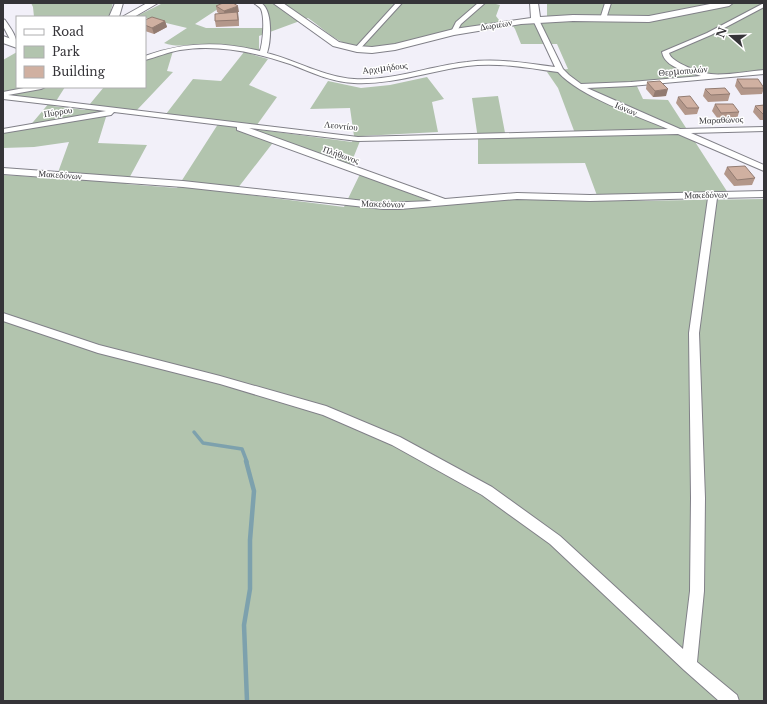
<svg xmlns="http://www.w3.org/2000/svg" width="767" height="704" font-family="'Libre Baskerville',serif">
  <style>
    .green { fill: #b2c4ae }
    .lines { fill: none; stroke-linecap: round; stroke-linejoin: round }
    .stream-far1 { stroke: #7da1ad; stroke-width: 3.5 }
    .stream { stroke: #7da1ad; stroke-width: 4.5 }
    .street-casing { stroke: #818088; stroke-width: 2 }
    .secondary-casing { stroke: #818088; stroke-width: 2 }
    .street { fill: #fff; fill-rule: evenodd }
    .secondary { fill: #fff; fill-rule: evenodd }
    .wall { fill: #b3978a }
    .shaded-wall { fill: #927b71 }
    .building { fill: #d0b0a1; stroke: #927b71 }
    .labels { text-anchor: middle; stroke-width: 3; stroke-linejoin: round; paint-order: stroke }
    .far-street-label { font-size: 9px; fill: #353438; stroke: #fff }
  </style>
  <rect width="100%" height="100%" fill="#f2f0f9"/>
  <path class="green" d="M31 3H113L109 17H34L33 7Z
    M163 3H227L195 24 206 28H268C268 17 269 10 260 3H492L500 5 496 16 502 24C479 27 456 30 433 34 405 40 378 56 349 45 334 40 321 27 308 18L259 36V50L257 51C238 49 220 45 201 45 188 44 177 48 164 43L187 28 137 16Z
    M547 3H764V70L707 77 635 82 643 99 668 100 730 196 625 201 764 199V701H3V175L56 178 69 142 34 147 3 148V132L28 128 50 102 3 95V60L17 52V87H65L53 106 85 110 104 87H145V59L173 51 167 71 173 72 137 110 113 109 106 117 98 143 147 145 126 184 177 188 220 121 166 114 193 79 221 81 244 52 268 59 249 85 277 97 254 129 352 142 354 136 350 108 310 109 328 81 361 88 390 85 427 77 444 99 432 102 438 132 362 136 350 166 275 140 234 193 344 207 360 174 440 205 514 199 599 201 585 163 478 164V139L472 98 498 96 506 138 576 136 558 88 547 72 568 69 557 44H521L515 29 511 23 547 18Z"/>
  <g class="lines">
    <path class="stream-far1" d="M194 432 203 443 242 449 247 462"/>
    <path class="stream" d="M246 461 254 491 250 540V589L244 625 247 701"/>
    <defs>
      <path id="street" d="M254 3H261C273 10 271 41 267 53 295 60 324 77 354 79 393 81 429 66 467 62 497 58 526 63 555 67L533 20 536 18 539 20 563 69 569 75 581 84 631 82 701 76C687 71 665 68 662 52L707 33 764 3V7L711 35 669 53C671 63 702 73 711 74 723 76 751 71 764 70V74L631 86 587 88 680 129 764 127V131L691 133 764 165V171L678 134 358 141 249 128 445 199 517 193 590 195 764 191V197L717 198 699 333 705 498 704 591 697 662 737 695 739 701H719L684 670 550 544 482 495 392 445 323 415 220 384 98 353 3 321V313L99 345 220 376 326 406 400 437 492 487 560 536 683 649 690 591 691 498 689 333 708 198 590 201 517 199 400 209H383L183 187 3 174V168L183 181 383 203 432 201 237 130V127L114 112 111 115 3 133V129L106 111 3 99V92L29 87H45L41 89 8 95 358 137 668 129C637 116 579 96 558 72 528 68 498 62 467 66 429 71 393 85 354 83 331 82 311 72 290 64 255 52 217 44 180 50 168 52 157 57 145 60V56C183 42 221 41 260 51 263 42 265 18 261 9 260 7 256 5 254 3Z
        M396 3H402L359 50H355V48Z
        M478 3H485L461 24 456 33H452L451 32 456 22Z
        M605 3H611L606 19 603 21 600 19Z
        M3 19 5 20C11 29 17 36 17 47L13 45 3 26Z"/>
      <path id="secondary" d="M115 3H123L119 17H109Z
        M147 3H158L134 17H122Z
        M273 3H283L339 42 357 46 372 47 395 44 454 29 531 18 530 3H538L540 17 573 15 649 16 715 3H733L729 6 649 22 573 21 521 24 454 35 395 50 372 53 357 52 333 46Z
        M3 36 17 41V48L3 43Z"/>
    </defs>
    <use href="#street" class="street-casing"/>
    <use href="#secondary" class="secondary-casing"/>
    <use href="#street" class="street"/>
    <use href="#secondary" class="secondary"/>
  </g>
  <path class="wall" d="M216 6 239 12H238L239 26 216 27 215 21 220 14 217 12Z
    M145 20 165 21 167 27 154 34 145 31Z
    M737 79 764 88 762 94 741 95 735 86Z
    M647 82 666 96 653 97 646 89Z
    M705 89 730 94 728 101 708 102 703 96Z
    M678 97 699 108 697 114 685 115 676 103Z
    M715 104 739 112 737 119H718L712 111Z
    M764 105V120H760L753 112 755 106Z
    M727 167 755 178 752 185 734 186 724 174Z"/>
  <path class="shaded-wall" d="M238 6 239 12H238L239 26 238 20 225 17 224 11Z
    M165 21 167 27 154 34 152 28Z
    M668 89 666 96 653 97 655 91Z"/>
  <path class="building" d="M223 3H233L238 6 224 11 216 6Z
    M237 12 238 20 215 21V14Z
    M152 17 165 21 152 28 145 25V20Z
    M737 79H758L764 88H743Z
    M660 81 668 89 655 91 647 82Z
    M725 88 730 94 711 95 705 89Z
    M690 96 699 108H687L678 97Z
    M715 104H733L739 112 721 113Z
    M764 105V114H763L755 106Z
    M745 166 755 178 737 180 727 167Z"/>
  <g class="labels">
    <g class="far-street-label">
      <text transform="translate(496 25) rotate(-9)" y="3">Δωριέων</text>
      <text transform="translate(385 68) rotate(-7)" y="3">Αρχιμήδους</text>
      <text transform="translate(683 71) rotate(-5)" y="3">Θερμοπυλών</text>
      <text transform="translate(626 109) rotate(23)" y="3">Ιώνων</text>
      <text transform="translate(58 112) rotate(-9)" y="3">Πύρρου</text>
      <text transform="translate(721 120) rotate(-2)" y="3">Μαραθώνος</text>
      <text transform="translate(341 126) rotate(6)" y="3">Λεοντίου</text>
      <text transform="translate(341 155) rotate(19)" y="3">Πλήθωνος</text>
      <text transform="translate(60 175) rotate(4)" y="3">Μακεδόνων</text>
      <text transform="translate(706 195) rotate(-1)" y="3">Μακεδόνων</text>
      <text transform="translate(383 204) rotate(1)" y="3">Μακεδόνων</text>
    </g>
  </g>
  <rect width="767" height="704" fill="none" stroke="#353438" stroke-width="8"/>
  <rect x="16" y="16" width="130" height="72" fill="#ffffff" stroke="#aeaeaf"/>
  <rect x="24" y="29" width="20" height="6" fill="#ffffff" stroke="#aeaeaf"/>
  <text x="52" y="36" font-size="12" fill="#353438">Road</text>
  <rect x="24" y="46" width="20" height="12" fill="#b2c4ae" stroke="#aeaeaf"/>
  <text x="52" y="56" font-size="12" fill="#353438">Park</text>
  <rect x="24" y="66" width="20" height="12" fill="#d0b0a1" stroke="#aeaeaf"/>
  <text x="52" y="76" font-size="12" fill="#353438">Building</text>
  <g transform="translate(731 36) rotate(290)" stroke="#ffffff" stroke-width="3" paint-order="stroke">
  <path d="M0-3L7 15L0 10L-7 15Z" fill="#353438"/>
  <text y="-6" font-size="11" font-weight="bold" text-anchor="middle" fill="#353438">N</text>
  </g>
</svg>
